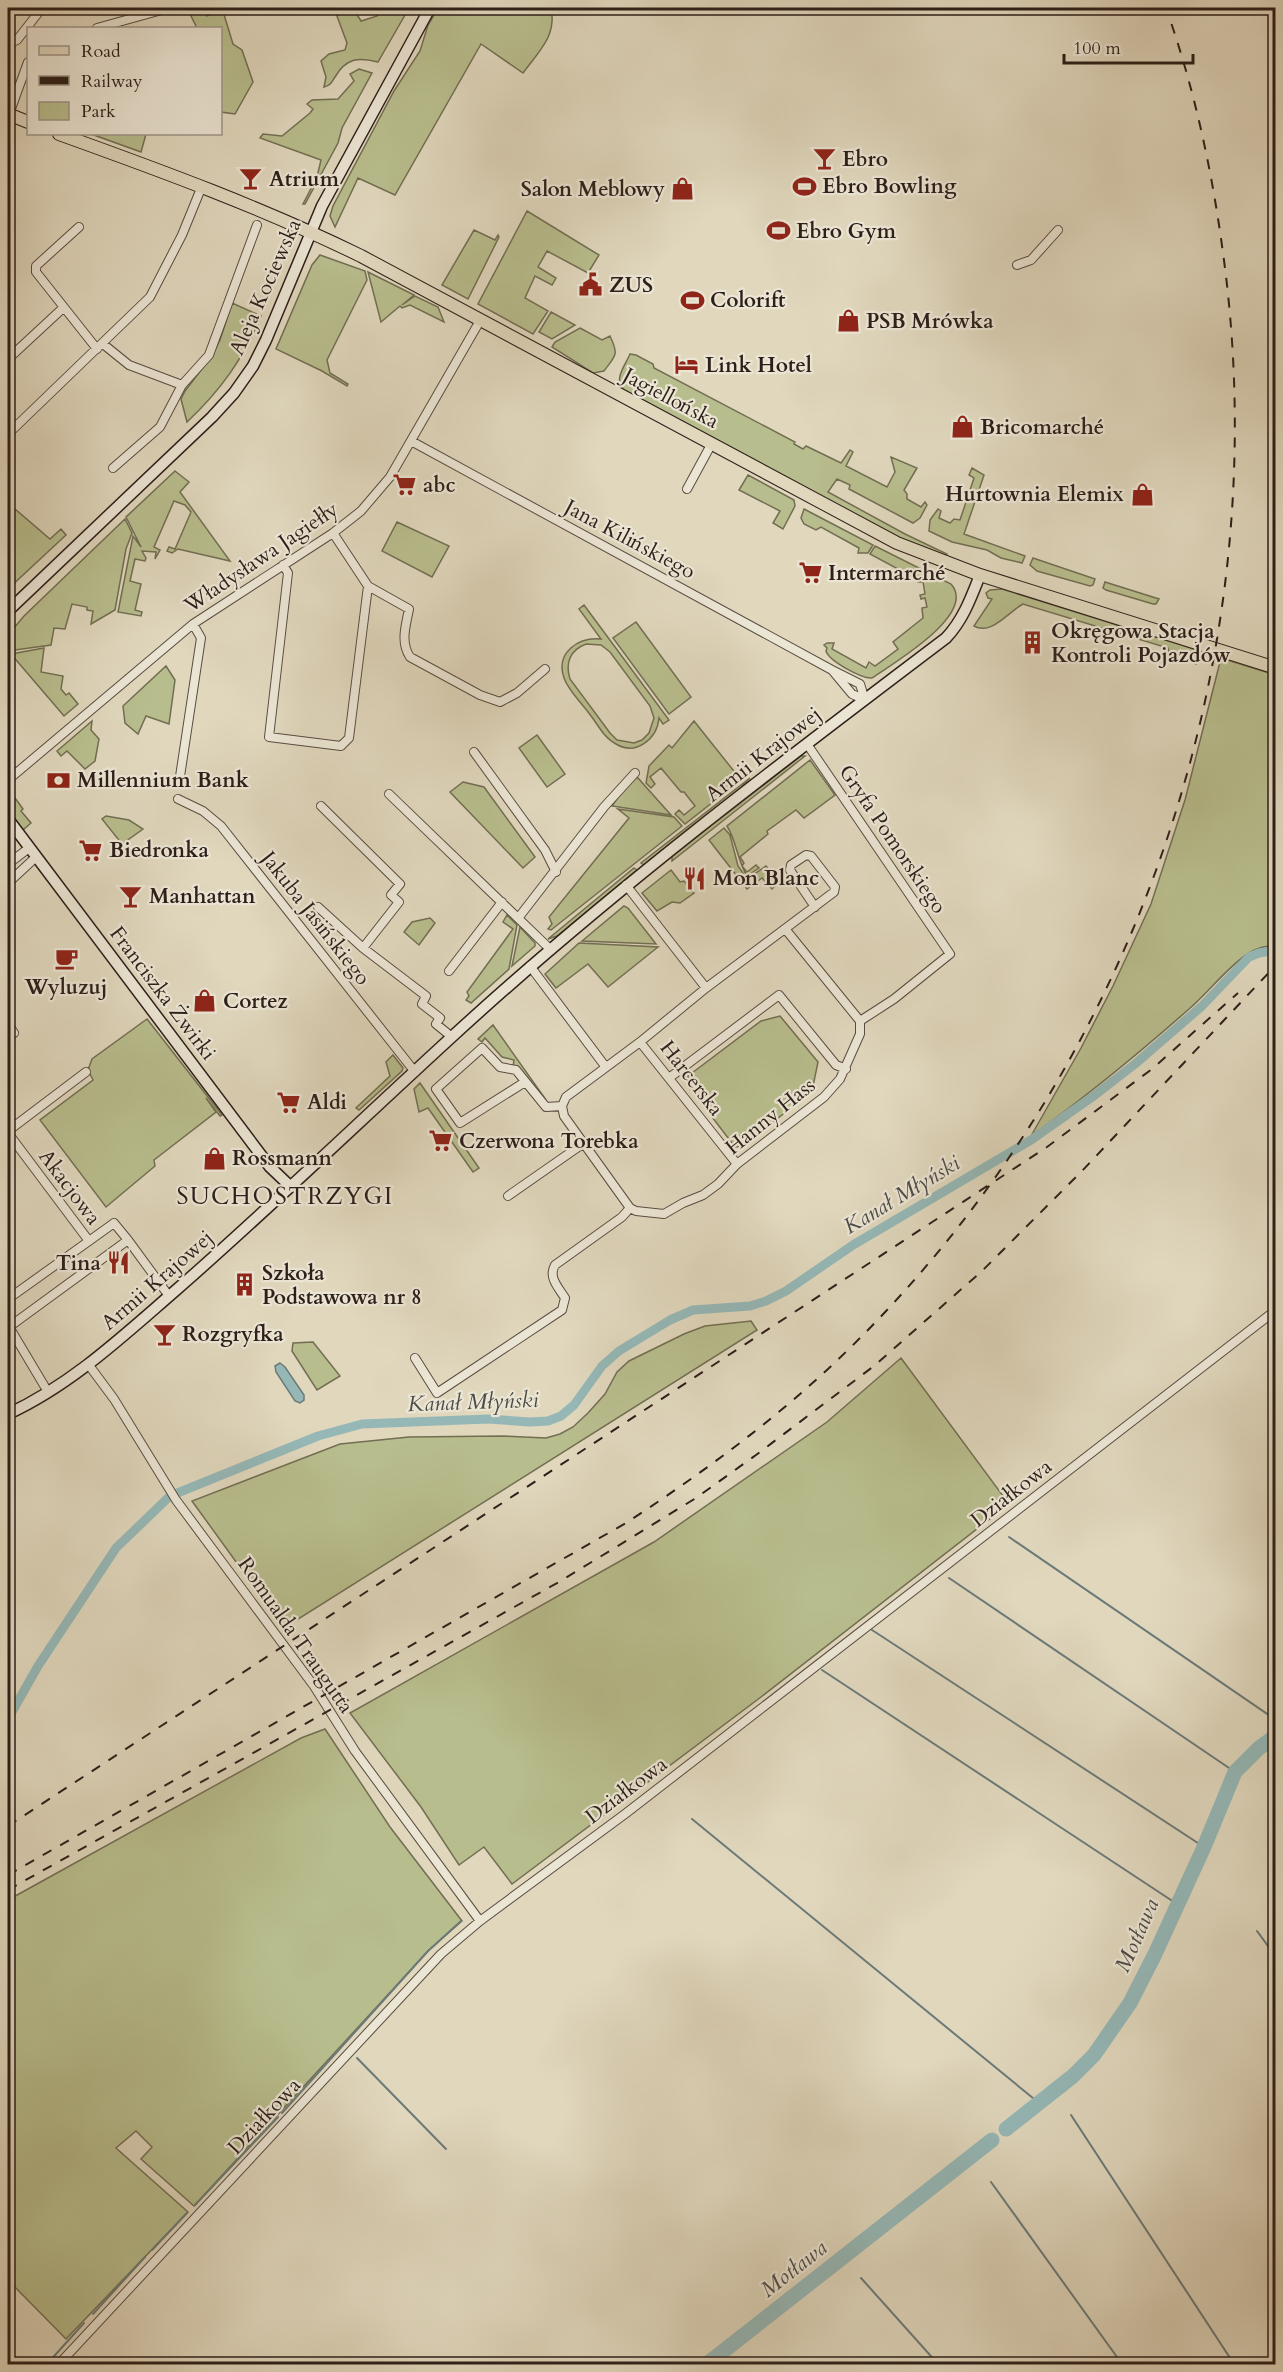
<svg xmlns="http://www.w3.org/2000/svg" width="1283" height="2372" font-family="Cardo,serif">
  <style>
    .green { fill: #b8bd8d; stroke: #726e53; stroke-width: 1.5; fill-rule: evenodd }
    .water { fill: #95b8b7; stroke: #6b7a78; stroke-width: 1.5 }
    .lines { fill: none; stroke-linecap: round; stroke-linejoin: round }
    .stream { stroke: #6b7a78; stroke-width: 2 }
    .canal { stroke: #95b8b7; stroke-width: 9 }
    .river { stroke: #95b8b7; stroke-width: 15 }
    .street-casing { stroke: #594c42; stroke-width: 10 }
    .secondary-casing { stroke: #2c1e19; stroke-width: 13 }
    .primary-casing { stroke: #2c1e19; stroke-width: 14 }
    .street { stroke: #ebe5d4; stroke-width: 8 }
    .secondary { stroke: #ebe5d4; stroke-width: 10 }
    .primary { stroke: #e0d7bd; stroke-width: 12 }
    .rail { stroke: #2c1e19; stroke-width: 2; stroke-dasharray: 10 10; stroke-linecap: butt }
    .labels { text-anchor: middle; stroke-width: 4.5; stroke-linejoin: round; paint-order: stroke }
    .poi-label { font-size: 21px; font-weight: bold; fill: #2c1e19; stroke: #ebe5d4; text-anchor: start }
    .street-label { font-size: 21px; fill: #2c1e19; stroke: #ebe5d4 }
    .water-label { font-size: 22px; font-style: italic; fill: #4c4c48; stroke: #ebe5d4 }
    .quarter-label { font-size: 24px; letter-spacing: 1.5px; fill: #2c1e19; stroke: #ebe5d4 }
  </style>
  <rect width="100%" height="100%" fill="#e0d7bd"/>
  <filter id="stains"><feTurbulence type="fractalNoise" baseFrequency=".00333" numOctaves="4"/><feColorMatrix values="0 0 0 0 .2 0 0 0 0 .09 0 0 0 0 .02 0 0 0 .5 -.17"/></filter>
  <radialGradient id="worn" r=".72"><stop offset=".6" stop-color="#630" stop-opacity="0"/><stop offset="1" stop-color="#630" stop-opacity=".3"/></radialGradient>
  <path class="green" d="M222 8 233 44 242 50 253 82 235 114 221 112 220 28H197L190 14 205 11 207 16 216 12V9Z
    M334 8H353L361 21 377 16 374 9 378 8H409L378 62C358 57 346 58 335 77 331 83 331 85 324 87L326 77 321 61 329 54 345 50 347 43Z
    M438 8H551C557 36 539 51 523 73L481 44 395 195 358 178 335 227 330 216 333 206 394 91 420 51 428 25Z
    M359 69 372 73 342 128 338 143 305 204H303L317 177 321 160 260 138 263 134 282 136 310 113 313 109 307 104 312 100 338 99 354 81 350 74Z
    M91 134H146L141 152Z
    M527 211 599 255 588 273 547 251 538 267 556 278 552 285 535 276 525 298 548 311 533 334 478 304Z
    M474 230 495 240 498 235 499 237 468 299 442 285Z
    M320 255 365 271 367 280 327 360 330 373 348 384 347 386 322 371 276 349 312 265Z
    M368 272 414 295 402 305 415 296 438 307 444 322 410 305 402 308 400 306 381 322Z
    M232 303 261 316C243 359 221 390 187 422L181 399 185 391 211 357 220 340Z
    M551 312 575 325 552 339 539 332Z
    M580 328 602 340 610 336C619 355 616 355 604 371L593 373 552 347 555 342Z
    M630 354 636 355 653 364 654 368 795 442 794 444 803 449 806 446 841 463 850 450 853 452 846 466 887 487 895 472 891 457 917 468 904 490 907 494V499L921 507 925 502 927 505 920 518 913 523 849 489 850 485 837 479 828 492 905 534 947 554 946 556 902 540 624 390C613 379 625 366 630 354Z
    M972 468 984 475 964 534 1025 556 1022 563 1001 558 987 550 952 542 929 531 930 520 938 509 941 511 939 518 950 523 954 519 960 520 974 478 969 475Z
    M175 471 189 482 180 492 230 561 178 549 172 553 167 551 169 547 175 549 191 512 185 505 174 501 154 547 160 550 155 559 156 552 142 551 146 558 145 561 135 559 130 581 141 584 135 610 142 612 141 616 118 612 133 536 141 547 126 517Z
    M748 475 794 500 795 506 783 529 773 523 780 511 739 490Z
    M8 503 50 539 61 529 66 535 8 589V546L14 548 8 523Z
    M804 509 873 545 868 553H858L859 548 821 527 816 530 804 524 801 518Z
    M125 519 132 533 126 549 115 610 91 624 93 611 87 610V607L72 604 65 629 54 628 51 645 8 651V635L24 616Z
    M397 522 449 546 432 577 382 551Z
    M875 546 951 584C978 614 892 664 872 678 862 679 829 661 826 651L827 648 824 645 827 643H834L832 649 866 668 869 662 875 666 898 649 893 642 923 618 922 608 927 607 925 598 921 599 920 595 925 594 923 582H918L913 577 870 554Z
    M1033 558 1095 579 1093 585 1090 586 1037 571 1030 565Z
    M1105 582 1159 599 1156 604H1153L1106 590 1103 588Z
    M1002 589 1204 652V656L1195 654 1196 664 1169 654 1168 648 1023 604C1008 612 991 636 974 626L992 599 988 598 986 593 990 590Z
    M584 605 669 720 663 724 659 718C657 739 636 756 616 744 605 739 598 725 591 716 583 704 569 692 564 678 555 652 579 637 601 639L579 609ZM586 644 601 645 610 652 650 706 654 718 649 733 642 740 634 743 617 740 610 733 570 679C565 663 570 650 586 644Z
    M636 622 691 697 669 714 613 638Z
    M44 648 41 672 63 676 61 689 66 695 69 693 78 704 64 716 11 654Z
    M1221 658 1275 675V946C1265 946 1259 947 1249 953 1227 967 1209 992 1189 1009 1138 1054 1086 1097 1031 1136L1081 1048 1113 986 1151 904 1185 800Z
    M166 666 175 680 169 724 146 716 138 734 125 723 123 706Z
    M92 721 91 730 99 739 95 761 85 769 67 751 61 756 57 751Z
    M694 721 741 780 685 824 675 814 679 810 684 815 695 806 684 792H681L661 768 650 777 655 784 651 788 646 783 649 766 669 745 672 748Z
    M537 735 565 774 547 787 519 748Z
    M801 756H805L672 861V856Z
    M810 760 835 795 804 818 796 810 767 831 768 834 740 857 744 863 742 866 747 872 756 865 759 868 747 876C737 860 737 842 727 826Z
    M635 778H638L671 815 612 806 630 780Z
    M750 778 737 792 644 865 641 863Z
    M463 782 484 787 535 857 523 868 450 792Z
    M8 791H10L23 809 21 811 31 823 23 830 8 810Z
    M618 809 674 817 682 826 551 930 548 929 552 924 549 917 629 818Z
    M106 816 129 820 143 829 122 844 102 819Z
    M724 828 730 835 738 866 747 879 766 866 779 882 772 889 762 878 747 889 709 840Z
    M634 868 637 870 557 936 548 939Z
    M671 870 680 882 684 881 694 893 680 903 672 902 657 911 642 893Z
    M624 906 628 908 656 944 582 941Z
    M507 915 517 925 509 969 471 1003 466 1000 469 996 467 992 513 929 503 922Z
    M430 918 435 923 419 945 404 932 412 922Z
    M520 927 535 943V946L512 966Z
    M579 943 658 947 608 987 588 964 556 988 545 974Z
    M780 1016 818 1062 812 1091 743 1146 735 1147 689 1087 688 1076 761 1021Z
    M147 1019 222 1115 220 1116 206 1098 216 1112 154 1160 155 1166 106 1207 40 1120 93 1080 88 1070 92 1059Z
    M493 1025 546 1100 513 1066 514 1060 502 1057 485 1038 482 1042 478 1039Z
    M393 1055 403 1068 402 1071 359 1110 356 1108 390 1076 386 1062Z
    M420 1083 479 1168 473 1172 428 1108 419 1112 414 1089Z
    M751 1321 757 1330 284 1628 192 1501 340 1444 409 1437 502 1436 546 1438 560 1434 573 1427 588 1413 605 1394 617 1372 629 1361 684 1334 705 1326Z
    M313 1342 340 1376 317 1390 292 1351 293 1343Z
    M901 1358 1009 1504 761 1697 512 1884 484 1847 459 1865 421 1807 350 1713 654 1542 827 1422Z
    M325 1729 390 1827 462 1921 428 1951 194 2206 141 2159 152 2147 136 2131 116 2148 188 2212 66 2339 8 2280V1900L301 1738Z"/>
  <path class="water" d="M280 1363 285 1367 304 1395V1400L300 1403 295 1401 276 1372 275 1366Z"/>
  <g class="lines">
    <path class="stream" d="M1009 1537 1276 1720
      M949 1578 1235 1772
      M872 1630 1204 1847
      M822 1670 1177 1904
      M692 1819 1039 2103
      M1257 1931 1276 1957
      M357 2058 446 2149
      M282 2113 428 1951 461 1921
      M1071 2115 1234 2364
      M991 2182 1122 2364
      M195 2205 278 2117
      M152 2250 187 2213
      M861 2278 938 2364
      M93 2314 145 2257
      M47 2364 84 2323"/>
    <path class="canal" d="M8 1719 38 1666 116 1548 170 1496 318 1436 362 1424 488 1419 530 1422 548 1421 561 1416 574 1405 602 1366 619 1351 670 1320 693 1310 750 1306 766 1301 786 1291 853 1245 1031 1140 1095 1095 1135 1064 1202 1006 1249 957 1259 953 1276 950"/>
    <path class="river" d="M1006 2129 1073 2076 1094 2055 1130 2003 1155 1954 1204 1847 1235 1772 1259 1748 1276 1736
      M707 2364 992 2140"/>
    <defs>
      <path id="street" d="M97 28 169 8
        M8 44 17 40 42 8
        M8 117 28 62
        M79 227 36 266V272L97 349
        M1017 265 1031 260 1058 230
        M103 344 129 365 182 385
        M8 359 63 308
        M8 434 150 297 182 235 202 186
        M411 441 832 670 860 684 865 700
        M113 468 160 427 182 385 209 355 257 225
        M687 489 712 443
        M333 533 368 586 409 609C406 625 400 642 410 657L480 695 500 702 517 693 545 669
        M283 565 288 573 269 737 341 746 349 738 368 586
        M832 670 852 694 865 700
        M807 744 950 954 894 999 860 1021
        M474 752 545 850 556 872
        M8 780 193 624 333 533 361 511 390 477 481 319
        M179 783 201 638 193 624
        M389 794 550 949
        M178 799 203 811 221 826 415 1072
        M321 806 400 884 391 895 399 902 363 948
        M8 864 29 848
        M8 883 36 857
        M626 885 706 988 834 892 835 887 811 856 806 855 791 865 790 870 815 907
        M318 907 363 948 426 996 422 1004 440 1018 436 1024 452 1037
        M519 917 604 807 635 773
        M786 930 860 1021
        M530 966 605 1066
        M449 971 502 902
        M8 1024 14 1033
        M640 1042 737 1164
        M669 1078 779 995 836 1065 846 1069
        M525 1082 460 1123 436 1089 482 1048 500 1067 516 1070 546 1107 562 1106
        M8 1131 86 1072
        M8 1133 89 1241 8 1299
        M508 1196 584 1143
        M630 1208 636 1211 664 1214 683 1203 703 1195 718 1184 737 1164 824 1097 840 1079 860 1034V1021
        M89 1241 114 1223 128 1240
        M8 1325 48 1392
        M9 1327 128 1240 169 1296
        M415 1358 437 1393 562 1310 565 1298C558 1287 548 1277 555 1265L622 1217 630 1208 564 1116 562 1106 566 1097 640 1042 706 988
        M88 1364 114 1399 176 1500 314 1686 355 1751 480 1921
        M59 2364 441 1954 480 1921 625 1814 1276 1310"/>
      <path id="secondary" d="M8 611 212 417 234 393 253 366 266 340 322 206 430 8
        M8 819 270 1167 291 1187
        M8 1414C71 1385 123 1336 175 1291 270 1208 361 1120 455 1034 610 892 778 765 946 638 963 620 971 598 980 575"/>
      <path id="primary" d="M8 114 28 122
        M59 134C162 171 263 208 361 256L897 543 980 575 1276 668"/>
    </defs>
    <use href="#street" class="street-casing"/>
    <use href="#secondary" class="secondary-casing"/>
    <use href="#primary" class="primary-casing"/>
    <use href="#street" class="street"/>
    <use href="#secondary" class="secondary"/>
    <use href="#primary" class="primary"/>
    <path class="rail" d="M8 1826 1047 1147 1152 1069 1238 993
      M8 1875 626 1523C707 1470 783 1414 852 1346 1139 1063 1278 651 1223 253 1212 170 1194 87 1166 8
      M8 1890 559 1582 696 1498 756 1455 874 1366 982 1271 1082 1171 1276 965"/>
  </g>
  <defs>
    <symbol id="bar-bare" viewBox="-9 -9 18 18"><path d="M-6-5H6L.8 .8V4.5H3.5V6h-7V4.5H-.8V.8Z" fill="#8f2418" stroke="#ebe5d4" stroke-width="2.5" paint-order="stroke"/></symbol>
    <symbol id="stadium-bare" viewBox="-9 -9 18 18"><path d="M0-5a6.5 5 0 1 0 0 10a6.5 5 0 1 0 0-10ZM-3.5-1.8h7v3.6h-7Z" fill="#8f2418" stroke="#ebe5d4" stroke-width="2.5" paint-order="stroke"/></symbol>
    <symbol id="shop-bare" viewBox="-9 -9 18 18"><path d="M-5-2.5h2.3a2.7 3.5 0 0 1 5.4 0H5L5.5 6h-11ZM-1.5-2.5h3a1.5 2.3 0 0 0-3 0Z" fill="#8f2418" stroke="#ebe5d4" stroke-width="2.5" paint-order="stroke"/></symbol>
    <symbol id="civic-bare" viewBox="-9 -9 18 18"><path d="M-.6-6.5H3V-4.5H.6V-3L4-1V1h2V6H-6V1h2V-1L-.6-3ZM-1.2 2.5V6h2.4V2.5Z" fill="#8f2418" stroke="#ebe5d4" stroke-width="2.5" paint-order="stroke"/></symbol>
    <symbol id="hotel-bare" viewBox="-9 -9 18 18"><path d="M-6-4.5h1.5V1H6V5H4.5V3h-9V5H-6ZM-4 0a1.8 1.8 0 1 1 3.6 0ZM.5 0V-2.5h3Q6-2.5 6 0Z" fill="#8f2418" stroke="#ebe5d4" stroke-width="2.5" paint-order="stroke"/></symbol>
    <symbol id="supermarket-bare" viewBox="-9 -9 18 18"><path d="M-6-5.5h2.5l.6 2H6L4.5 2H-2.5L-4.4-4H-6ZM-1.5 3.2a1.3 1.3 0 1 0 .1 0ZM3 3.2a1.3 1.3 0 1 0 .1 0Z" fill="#8f2418" stroke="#ebe5d4" stroke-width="2.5" paint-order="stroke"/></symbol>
    <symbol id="building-bare" viewBox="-9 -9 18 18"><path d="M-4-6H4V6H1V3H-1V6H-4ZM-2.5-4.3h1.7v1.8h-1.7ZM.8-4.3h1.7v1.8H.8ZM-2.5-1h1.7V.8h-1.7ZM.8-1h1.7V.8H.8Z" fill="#8f2418" stroke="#ebe5d4" stroke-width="2.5" paint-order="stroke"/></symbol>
    <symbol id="bank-bare" viewBox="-9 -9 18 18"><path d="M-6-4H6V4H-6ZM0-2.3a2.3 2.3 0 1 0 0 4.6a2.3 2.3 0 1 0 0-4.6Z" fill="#8f2418" stroke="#ebe5d4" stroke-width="2.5" paint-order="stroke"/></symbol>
    <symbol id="restaurant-bare" viewBox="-9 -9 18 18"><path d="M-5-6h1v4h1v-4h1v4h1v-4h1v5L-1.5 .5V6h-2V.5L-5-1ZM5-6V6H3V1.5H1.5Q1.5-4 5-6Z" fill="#8f2418" stroke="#ebe5d4" stroke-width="2.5" paint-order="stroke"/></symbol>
    <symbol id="cafe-bare" viewBox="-9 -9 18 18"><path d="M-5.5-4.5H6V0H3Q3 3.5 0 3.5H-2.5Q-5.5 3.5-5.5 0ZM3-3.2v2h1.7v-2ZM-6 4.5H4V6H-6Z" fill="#8f2418" stroke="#ebe5d4" stroke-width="2.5" paint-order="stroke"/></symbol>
  </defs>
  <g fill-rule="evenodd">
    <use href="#bar-bare" x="808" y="142" width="33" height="33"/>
    <use href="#bar-bare" x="234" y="162" width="33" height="33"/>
    <use href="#stadium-bare" x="788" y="170" width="33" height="33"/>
    <use href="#shop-bare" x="666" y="172" width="33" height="33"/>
    <use href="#stadium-bare" x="762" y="214" width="33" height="33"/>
    <use href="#civic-bare" x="574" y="268" width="33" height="33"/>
    <use href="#stadium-bare" x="676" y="284" width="33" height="33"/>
    <use href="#shop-bare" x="832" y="304" width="33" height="33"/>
    <use href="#hotel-bare" x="670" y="348" width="33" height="33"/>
    <use href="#shop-bare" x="946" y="410" width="33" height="33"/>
    <use href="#supermarket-bare" x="388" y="468" width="33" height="33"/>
    <use href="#shop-bare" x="1126" y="478" width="33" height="33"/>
    <use href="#supermarket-bare" x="794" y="556" width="33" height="33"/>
    <use href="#building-bare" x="1016" y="626" width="33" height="33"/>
    <use href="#bank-bare" x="42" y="764" width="33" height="33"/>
    <use href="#supermarket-bare" x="74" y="834" width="33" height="33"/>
    <use href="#restaurant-bare" x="678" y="862" width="33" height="33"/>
    <use href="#bar-bare" x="114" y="880" width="33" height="33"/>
    <use href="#cafe-bare" x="50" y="942" width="33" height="33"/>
    <use href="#shop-bare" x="188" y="984" width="33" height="33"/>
    <use href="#supermarket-bare" x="272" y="1086" width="33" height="33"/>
    <use href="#supermarket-bare" x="424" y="1124" width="33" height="33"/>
    <use href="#shop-bare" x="198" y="1142" width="33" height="33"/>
    <use href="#restaurant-bare" x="102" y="1246" width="33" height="33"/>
    <use href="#building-bare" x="228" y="1268" width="33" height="33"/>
    <use href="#bar-bare" x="148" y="1318" width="33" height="33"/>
  </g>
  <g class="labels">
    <g class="poi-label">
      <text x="842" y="166">Ebro</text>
      <text x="269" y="186">Atrium</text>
      <text x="822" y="193">Ebro Bowling</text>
      <text x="665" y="196" text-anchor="end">Salon Meblowy</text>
      <text x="796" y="238">Ebro Gym</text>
      <text x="609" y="292">ZUS</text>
      <text x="710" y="307">Colorift</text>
      <text x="866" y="328">PSB Mrówka</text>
      <text x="705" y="372">Link Hotel</text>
      <text x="980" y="434">Bricomarché</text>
      <text x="423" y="492">abc</text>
      <text x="1124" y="501" text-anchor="end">Hurtownia Elemix</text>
      <text x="828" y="580">Intermarché</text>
      <text x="1051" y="638">Okręgowa Stacja<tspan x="1051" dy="24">Kontroli Pojazdów</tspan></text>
      <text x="77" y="787">Millennium Bank</text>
      <text x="109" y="857">Biedronka</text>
      <text x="713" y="885">Mon Blanc</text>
      <text x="149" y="903">Manhattan</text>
      <text x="66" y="994" text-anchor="middle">Wyluzuj</text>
      <text x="223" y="1008">Cortez</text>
      <text x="307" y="1109">Aldi</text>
      <text x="459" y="1148">Czerwona Torebka</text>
      <text x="232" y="1165">Rossmann</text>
      <text x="101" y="1270" text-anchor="end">Tina</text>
      <text x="262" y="1280">Szkoła<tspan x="262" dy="24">Podstawowa nr 8</tspan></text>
      <text x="182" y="1341">Rozgryfka</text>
    </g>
    <g class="street-label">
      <text transform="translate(265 287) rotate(-66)" y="7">Aleja Kociewska</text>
      <text transform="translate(671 398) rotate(28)" y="7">Jagiellońska</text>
      <text transform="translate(630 539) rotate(28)" y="7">Jana Kilińskiego</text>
      <text transform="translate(261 557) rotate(-34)" y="7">Władysława Jagiełły</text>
      <text transform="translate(763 754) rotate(-38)" y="7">Armii Krajowej</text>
      <text transform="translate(893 839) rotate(56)" y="7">Gryfa Pomorskiego</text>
      <text transform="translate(316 918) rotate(52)" y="7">Jakuba Jasińskiego</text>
      <text transform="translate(163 993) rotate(53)" y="7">Franciszka Żwirki</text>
      <text transform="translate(692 1078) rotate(52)" y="7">Harcerska</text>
      <text transform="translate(770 1116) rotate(-39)" y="7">Hanny Hass</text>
      <text transform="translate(70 1187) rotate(53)" y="7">Akacjowa</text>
      <text transform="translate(157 1280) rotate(-41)" y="7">Armii Krajowej</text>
      <text transform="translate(1011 1493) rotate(-38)" y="7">Działkowa</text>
      <text transform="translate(296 1635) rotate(55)" y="7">Romualda Traugutta</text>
      <text transform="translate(626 1790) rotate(-37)" y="7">Działkowa</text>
      <text transform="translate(264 2116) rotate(-47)" y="7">Działkowa</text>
    </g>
    <g class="water-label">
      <text transform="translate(901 1194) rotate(-31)" y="8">Kanał Młyński</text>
      <text transform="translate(473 1401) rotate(-2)" y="8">Kanał Młyński</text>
      <text transform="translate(1136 1935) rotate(-66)" y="8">Motława</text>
      <text transform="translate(793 2268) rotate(-38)" y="8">Motława</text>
    </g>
    <g class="quarter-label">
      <text x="285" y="1204">SUCHOSTRZYGI</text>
    </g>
  </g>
  <rect width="1283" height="2372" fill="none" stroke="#e0d7bd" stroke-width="30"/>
  <rect x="9" y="9" width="1265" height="2354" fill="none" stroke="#2c1e19" stroke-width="3"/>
  <rect x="15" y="15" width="1253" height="2342" fill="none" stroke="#2c1e19" stroke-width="1.5"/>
  <rect x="27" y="27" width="195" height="108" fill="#ebe5d4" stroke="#9f9589" stroke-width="1.5"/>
  <rect x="39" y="46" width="30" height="9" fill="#e0d7bd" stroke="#9f9589" stroke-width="1.5"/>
  <text x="81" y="57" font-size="18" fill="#2c1e19">Road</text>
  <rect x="39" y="76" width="30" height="9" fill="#2c1e19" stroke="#9f9589" stroke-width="1.5"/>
  <text x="81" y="87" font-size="18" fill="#2c1e19">Railway</text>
  <rect x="39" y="102" width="30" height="18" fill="#b8bd8d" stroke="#9f9589" stroke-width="1.5"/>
  <text x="81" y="117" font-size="18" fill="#2c1e19">Park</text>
  <path d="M1064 54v9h129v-9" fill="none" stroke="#2c1e19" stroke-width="3"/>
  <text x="1073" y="54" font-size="18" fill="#2c1e19" stroke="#ebe5d4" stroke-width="4.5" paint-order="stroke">100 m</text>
  <rect width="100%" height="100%" filter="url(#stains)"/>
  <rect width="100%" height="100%" fill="url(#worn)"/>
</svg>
